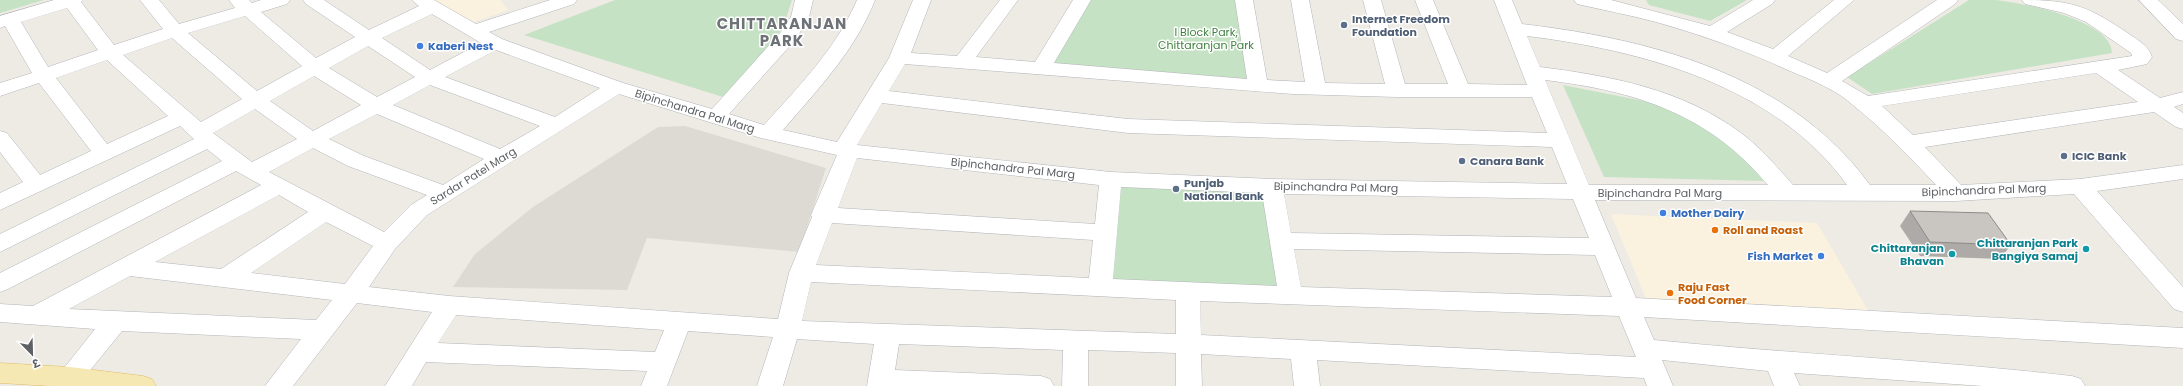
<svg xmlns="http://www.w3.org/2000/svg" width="2183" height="386" font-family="Poppins,'Noto Sans Devanagari',sans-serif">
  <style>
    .commercial { fill: #faf2de }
    .education { fill: #dddad3 }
    .green { fill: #c6e2c4 }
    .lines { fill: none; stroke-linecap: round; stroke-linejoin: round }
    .minor-casing { stroke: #b2b5b8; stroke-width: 1 }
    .major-casing { stroke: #e2bb6a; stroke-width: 1 }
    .minor { fill: #fff; fill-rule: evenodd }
    .major { fill: #f6e8b2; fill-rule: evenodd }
    .wall { fill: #adaaa7 }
    .building { fill: #c9c6c2; stroke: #8d8b88 }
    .service-dot { fill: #5c6f8a; stroke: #fff; stroke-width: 1.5 }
    .shop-dot { fill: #3f7fe0; stroke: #fff; stroke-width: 1.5 }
    .food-dot { fill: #e8710a; stroke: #fff; stroke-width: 1.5 }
    .culture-dot { fill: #0f9aa8; stroke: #fff; stroke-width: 1.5 }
    .labels { text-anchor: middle; stroke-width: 3; stroke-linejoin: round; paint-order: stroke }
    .service-label { font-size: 11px; font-weight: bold; fill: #4e5e75; stroke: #fff; text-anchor: start }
    .park-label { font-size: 11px; fill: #3f813f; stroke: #fff }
    .shop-label { font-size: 11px; font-weight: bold; fill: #366cbe; stroke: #fff; text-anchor: start }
    .street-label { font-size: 11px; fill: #5d6064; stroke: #fff }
    .food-label { font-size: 11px; font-weight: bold; fill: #c56008; stroke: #fff; text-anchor: start }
    .culture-label { font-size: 11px; font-weight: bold; fill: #0d838f; stroke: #fff; text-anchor: end }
    .district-label { font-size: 15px; font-weight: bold; letter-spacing: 1px; fill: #6e7276; stroke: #fff }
  </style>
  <rect width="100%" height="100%" fill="#eeebe5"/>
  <path class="commercial" d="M426 0H500L508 10 471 23Z
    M1611 214 1817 223 1869 312 1648 303Z"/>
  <path class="education" d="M685 126 826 168 799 252 647 238 627 290 453 287 475 254 533 207 658 127Z"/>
  <path class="green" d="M0 0H44L0 13Z
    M615 0H792L783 28 750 69 723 97 524 35Z
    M1082 0H1239L1254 80 1042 67Z
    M1646 0H1747L1710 21 1649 5Z
    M1969 0C1977 0 1985 0 1994 0 2020 2 2112 20 2112 53L1872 94 1847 77Z
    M1563 85 1654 103 1692 116 1752 165 1764 181 1604 177Z
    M1119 186 1264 193 1277 287 1108 281Z"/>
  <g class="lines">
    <defs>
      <path id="minor" d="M54 0H83L81 2 114 45 163 29 140 0H159L179 24 235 8 229 0H249L252 3 261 0H290L287 4 261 12 316 58 355 37 306 4 303 0H324L369 30 419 6 412 0H434L476 24 550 0H577L574 4 489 32 502 39 623 83 712 109 781 32 791 17 795 0H813L809 17 796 39 729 114 764 125C799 86 836 49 857 0H875C855 51 818 89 783 130L837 142 889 58 913 0H931L911 53 957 56 1000 0H1018L976 57 1035 62 1073 0H1091L1054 63 1247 79 1235 0H1253L1267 80 1305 82 1291 0H1309L1325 83 1385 84 1363 0H1381L1405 84H1448L1415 0H1433L1468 84 1527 85 1494 0H1512L1522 24C1651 39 1790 75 1870 185H1936C1910 157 1884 130 1854 106 1837 90 1812 80 1790 71 1747 51 1702 35 1656 22 1630 15 1603 10 1577 4L1574 0H1611L1710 26 1753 0H1775L1772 4 1727 32 1773 49 1834 0H1854L1788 56 1827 73 1937 0H1958L1955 4 1842 81 1868 96 2132 56 2131 53 2086 22 2064 13 2025 4 2022 0C2072 0 2088 6 2129 34 2139 41 2148 45 2152 57L2147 64 2118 70 2160 98 2183 92V104L2174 107 2183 113V129L2176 127 2154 112 1925 147 1961 185 2080 179 2183 165V179L2097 191 2183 287V312L2174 309 2074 194 1956 201 1595 200 1636 298 2183 328V348L1644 317 1654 340C1793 354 1933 360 2072 376L2081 379 2085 386H1983L1794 373 1800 386H1774L1768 371 1662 360 1673 386H1647L1644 378 1317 360 1320 386H1294L1291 359 1201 354 1202 386H1176V353L1088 350V386H1062L1063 350 899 344 895 370 1041 376 1050 379 1054 386H867L874 344 797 339 783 386H757L773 337 688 331 667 386H641L647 371 426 362 412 386H385L432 312 357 303 293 386H265L301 339 122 331 79 384 74 386 61 384 57 377 95 329 0 322V304L33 306 261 185 236 171 8 289 0 292V273L222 161 207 149 0 252V234L194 139 180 126 0 210V193L23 182 0 152V131L7 133 40 175 91 151 39 83 0 96V83L32 73 5 26 0 28V16ZM67 8 98 50 48 67 21 22ZM432 14 481 43 430 70 382 38ZM245 16 302 66 257 91 188 33ZM1527 36C1642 50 1776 86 1847 185H1793C1777 167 1761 148 1741 133 1682 89 1611 76 1540 67ZM172 38 242 99 201 122 123 55ZM368 46 415 77 377 97 329 68ZM496 50 600 88 555 117 445 77ZM107 60 168 116 107 144 56 78ZM905 64 1293 94 1397 97H1532L1547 133 1128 119 889 91ZM2096 73 2138 102 1913 135 1882 106ZM314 76 361 105 313 131 270 101ZM1545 80C1635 91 1708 113 1768 185H1589ZM430 85 540 126 500 149 393 105ZM619 94 761 138 837 155 811 215 812 217 789 273 778 319 449 296 369 287 395 249 427 215ZM882 103 1128 133 1552 147 1567 184 1272 179 1111 172 857 145ZM255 109 297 139 252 162 213 133ZM377 114 484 159 443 185 364 156 329 139ZM313 148 348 166 427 195 411 205 384 232 269 172ZM857 158 1099 185 1095 224 838 208ZM1121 187 1262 193 1277 286 1113 279ZM1284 194 1573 199 1589 238 1291 233ZM279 195 308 212 221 269 155 262ZM326 222 373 246 345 284 251 273ZM832 223 1093 240 1089 278 816 265ZM1294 249 1595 255 1612 297 1301 287ZM130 276 332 300 316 320 69 309ZM811 282 1176 300V334L802 321ZM1200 301 1619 316 1636 357 1201 335ZM456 315 664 330 655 352 438 343Z
        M2139 0H2158L2183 24V41L2176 39Z"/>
      <path id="major" d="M0 363 70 367 143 376 152 379 156 386H50L0 383Z"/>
    </defs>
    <use href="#minor" class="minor-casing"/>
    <use href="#major" class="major-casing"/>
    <use href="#minor" class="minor"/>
    <use href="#major" class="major"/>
  </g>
  <path class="wall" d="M1910 211 2011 245 2000 259 1920 256 1900 226Z"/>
  <path class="building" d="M1910 211 1988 213 2011 245 1930 242Z"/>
  <g class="service-dot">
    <circle cx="1344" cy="25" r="4"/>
    <circle cx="2064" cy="156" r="4"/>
    <circle cx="1462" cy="161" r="4"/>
    <circle cx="1176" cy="189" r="4"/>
  </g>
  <g class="shop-dot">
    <circle cx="420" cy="46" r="4"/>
    <circle cx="1663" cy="213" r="4"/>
    <circle cx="1821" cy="256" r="4"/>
  </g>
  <g class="food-dot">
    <circle cx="1715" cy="230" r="4"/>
    <circle cx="1670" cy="293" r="4"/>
  </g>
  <g class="culture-dot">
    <circle cx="2086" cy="249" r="4"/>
    <circle cx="1952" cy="254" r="4"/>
  </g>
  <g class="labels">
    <g class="service-label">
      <text x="1352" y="23">Internet Freedom<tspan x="1352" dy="13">Foundation</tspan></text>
      <text x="2072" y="160">ICIC Bank</text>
      <text x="1470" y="165">Canara Bank</text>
      <text x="1184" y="187">Punjab<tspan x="1184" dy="13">National Bank</tspan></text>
    </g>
    <g class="park-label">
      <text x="1206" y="36">I Block Park,<tspan x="1206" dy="13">Chittaranjan Park</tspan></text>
    </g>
    <g class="shop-label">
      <text x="428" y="50">Kaberi Nest</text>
      <text x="1671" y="217">Mother Dairy</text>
      <text x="1813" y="260" text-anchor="end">Fish Market</text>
    </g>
    <g class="street-label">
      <text transform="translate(695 111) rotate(17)" y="4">Bipinchandra Pal Marg</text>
      <text transform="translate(1013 168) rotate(6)" y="4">Bipinchandra Pal Marg</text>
      <text transform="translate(473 176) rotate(-32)" y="4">Sardar Patel Marg</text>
      <text transform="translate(1336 187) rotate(1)" y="4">Bipinchandra Pal Marg</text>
      <text transform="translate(1984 190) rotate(-2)" y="4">Bipinchandra Pal Marg</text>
      <text x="1660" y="197">Bipinchandra Pal Marg</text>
    </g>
    <g class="food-label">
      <text x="1723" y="234">Roll and Roast</text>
      <text x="1678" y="291">Raju Fast<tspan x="1678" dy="13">Food Corner</tspan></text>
    </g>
    <g class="culture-label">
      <text x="2078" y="247">Chittaranjan Park<tspan x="2078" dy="13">Bangiya Samaj</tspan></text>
      <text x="1944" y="252">Chittaranjan<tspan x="1944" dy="13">Bhavan</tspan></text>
    </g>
    <g class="district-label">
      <text x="782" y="29">CHITTARANJAN<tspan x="782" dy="17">PARK</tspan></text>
    </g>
  </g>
  <g transform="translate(32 354) rotate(157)" stroke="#ffffff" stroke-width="3" paint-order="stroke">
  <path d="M0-3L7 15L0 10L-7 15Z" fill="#5d6064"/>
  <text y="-6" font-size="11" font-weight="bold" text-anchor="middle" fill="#5d6064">उ</text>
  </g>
</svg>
